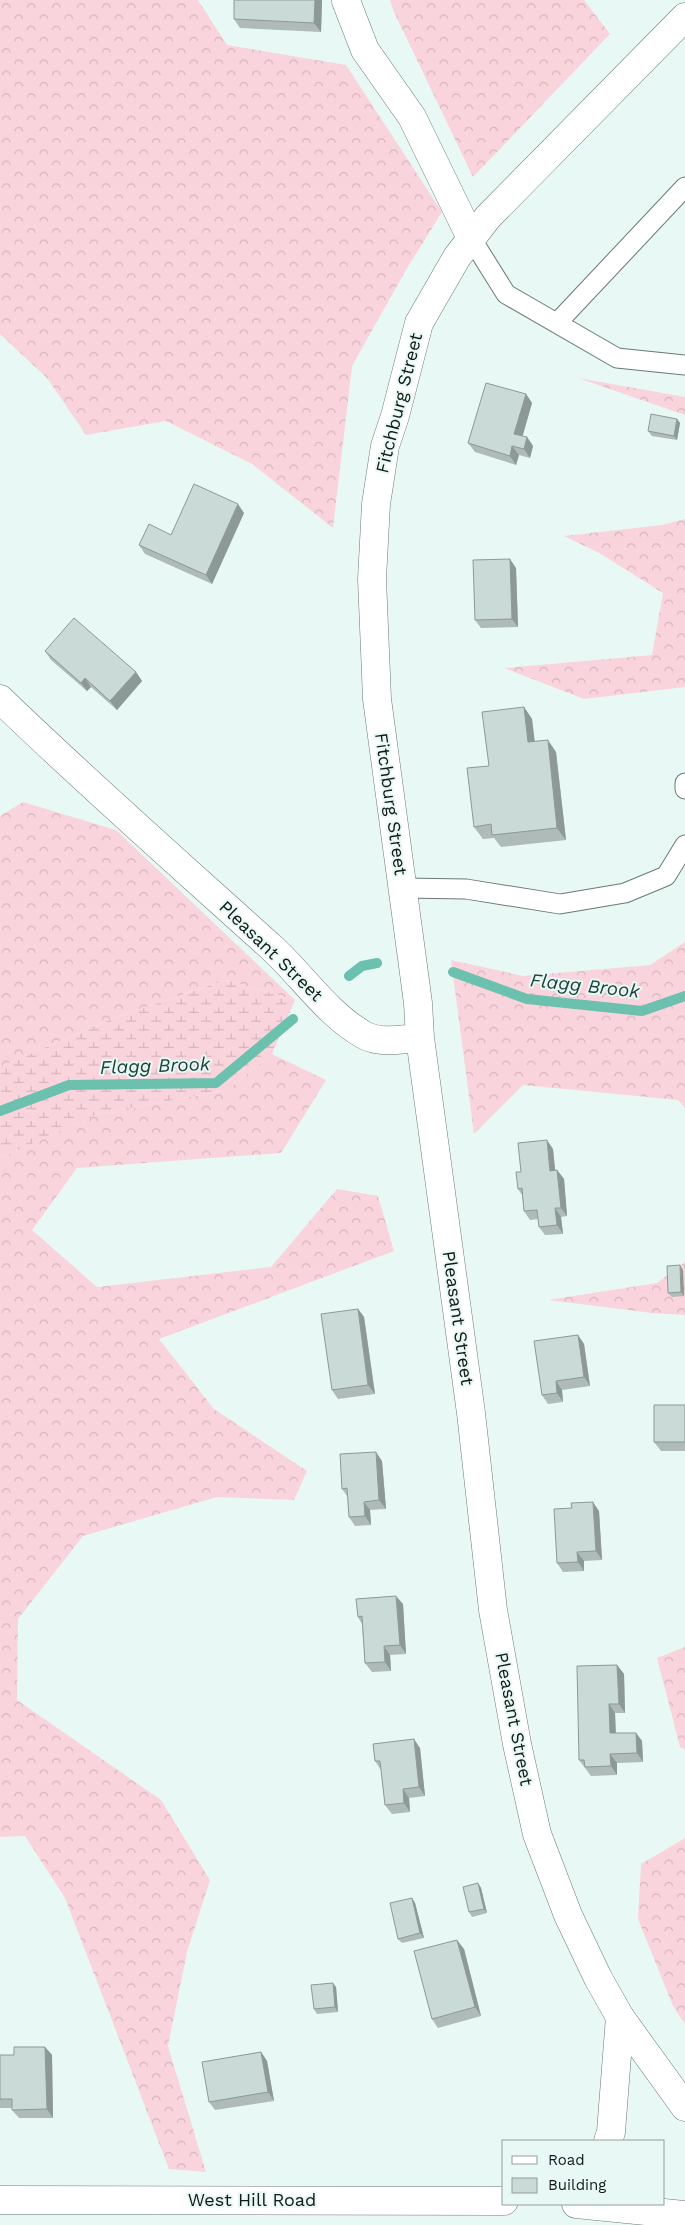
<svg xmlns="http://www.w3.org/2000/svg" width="685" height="2225" font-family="'Work Sans',sans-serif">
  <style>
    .forest { fill: url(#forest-crowns) }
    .wetland { fill: url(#wetland-marsh) }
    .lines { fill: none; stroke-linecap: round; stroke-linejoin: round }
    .stream { stroke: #6bc0ae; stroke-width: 10 }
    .service-casing { stroke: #6a7975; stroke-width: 21 }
    .minor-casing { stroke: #6a7975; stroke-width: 29 }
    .tertiary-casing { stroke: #6a7975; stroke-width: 29 }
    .service { stroke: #fff; stroke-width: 19 }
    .minor { stroke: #fff; stroke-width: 28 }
    .tertiary { stroke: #fff; stroke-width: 28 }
    .wall { fill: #aebbb8 }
    .shaded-wall { fill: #8d9996 }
    .building { fill: #cadad6; stroke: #8d9996 }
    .labels { text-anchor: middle; stroke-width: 4; stroke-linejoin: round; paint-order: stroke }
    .street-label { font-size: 18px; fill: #131918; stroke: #e8f9f5 }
    .water-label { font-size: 19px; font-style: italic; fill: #1c433b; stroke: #e8f9f5 }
  </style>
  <defs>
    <pattern id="forest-crowns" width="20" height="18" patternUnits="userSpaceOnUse" patternTransform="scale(1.25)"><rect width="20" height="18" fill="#fad4dc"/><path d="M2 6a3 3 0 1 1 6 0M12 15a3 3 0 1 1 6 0" fill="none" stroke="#d5b5bc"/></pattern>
    <pattern id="wetland-marsh" width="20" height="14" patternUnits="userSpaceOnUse" patternTransform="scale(1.25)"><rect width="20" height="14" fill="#fad4dc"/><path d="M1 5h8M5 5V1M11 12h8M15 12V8" fill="none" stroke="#d5b5bc"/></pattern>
  </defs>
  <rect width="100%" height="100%" fill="#e8f9f5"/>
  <path class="forest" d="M0 0H198L227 45 346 65 442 212 406 270 352 366 333 528 252 464 166 421 86 435 47 378 0 334Z
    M390 0H584L610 34 473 177 394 12Z
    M578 378 685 397V415Z
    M685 519V687L584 699 504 668 652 655 663 593 601 554 564 536 662 525Z
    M23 802 116 830 295 1000 226 980 114 1018 0 1067V816Z
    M685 942V1108L678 1100 523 1085 474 1134 451 960 523 976 650 965Z
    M272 1054 326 1080 281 1153 77 1168 32 1230 97 1287 271 1267 337 1189 378 1196 394 1251 159 1339 214 1409 307 1471 294 1500 217 1497 83 1536 18 1619 17 1700 161 1800 210 1880 187 1952 168 2046 206 2172 169 2169 65 1898 25 1836 0 1837V1158L98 1114 227 1090Z
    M685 1262V1315L652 1313 548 1300 657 1283Z
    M685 1647V1750L680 1747 657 1658Z
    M685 1838V2024L673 2006 638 1919 641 1864Z"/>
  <path class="wetland" d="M226 980 295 1000 272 1054 227 1090 98 1114 0 1158V1067L114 1018Z"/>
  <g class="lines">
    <path class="stream" d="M453 972 527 999 642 1011 685 996
      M349 976 362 966 377 963
      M0 1111 69 1085 216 1083 293 1019"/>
    <defs>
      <path id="service" d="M471 238 506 294 617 358 685 365
        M557 323 685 187
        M685 783V789
        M403 888 466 889 560 904 625 893 666 876 685 845"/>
      <path id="minor" d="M346 1 365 50 412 117 471 238
        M608 2141 611 2132 620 2017
        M0 2200 504 2201
        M576 2204 685 2215"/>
      <path id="tertiary" d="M685 17 488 217 457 257 419 323 395 416 385 446 376 504 372 579 377 699 418 1003 420 1038 471 1413 493 1610 517 1744 537 1834 568 1915 598 1978 620 2017 685 2107
        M0 699C88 784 180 865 271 947 302 975 327 1014 364 1035 380 1044 402 1039 420 1038"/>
    </defs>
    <use href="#service" class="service-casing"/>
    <use href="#minor" class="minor-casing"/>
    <use href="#tertiary" class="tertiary-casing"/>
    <use href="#service" class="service"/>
    <use href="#minor" class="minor"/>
    <use href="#tertiary" class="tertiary"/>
  </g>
  <path class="wall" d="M322 0 321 32 240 28 234 19Z
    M526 394 532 403 522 436 527 437 533 446 530 458 519 455 516 465 475 452 468 443Z
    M677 419 680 423 677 440 652 436 648 431Z
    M244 513 212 584 145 554 139 545 171 535Z
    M516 568 518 627 481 628 475 620Z
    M45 651 136 672 142 681 117 710 91 687 87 691 51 660Z
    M524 707 532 719 535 742 556 752 566 840 501 847 494 838 483 839 474 827 489 766Z
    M553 1149 555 1170H557L564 1179 567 1216 561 1217 563 1234 545 1235 539 1227 538 1219 530 1220 524 1211 522 1195 518 1189 521 1172Z
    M683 1270 684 1296 672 1297 668 1293Z
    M358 1309 364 1317 375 1394 338 1399 332 1390Z
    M578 1335 584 1344 590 1386 562 1390 563 1402 548 1404 542 1395Z
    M685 1405V1451H661L654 1442Z
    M382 1461 386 1509 370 1510 371 1525 355 1526 349 1517 348 1497 342 1489Z
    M599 1511 602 1560 584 1561V1571L563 1572 557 1563Z
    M403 1604 406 1654 390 1655 391 1671 372 1672 365 1663 362 1624 358 1617Z
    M617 1665 624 1674 625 1713H615L616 1733H636L642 1741 643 1762 617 1763V1775L591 1776 579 1760Z
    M420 1748 425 1796 409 1798 410 1812 392 1814 385 1805 381 1770 375 1761Z
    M478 1883 481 1888 487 1913 472 1917 469 1912Z
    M412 1898 415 1903 424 1938 402 1943 398 1939Z
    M464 1949 481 2016 438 2028 432 2019Z
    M336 1987 338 2012 317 2014 314 2009Z
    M45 2047 52 2055 53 2118H19L12 2110V2108H0V2055H14Z
    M261 2052 267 2061 274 2101 215 2110 209 2102Z"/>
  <path class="shaded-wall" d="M315 0H322L321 32 314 23Z
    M526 394 532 403 521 442 514 434Z
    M677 419 680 423 677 440 674 436Z
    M527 437 533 446 530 458 524 449Z
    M512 446 519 455 516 465 510 456Z
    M238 504 244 513 212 584 206 575Z
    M510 559 516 568 518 627 512 619Z
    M136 672 142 681 117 710 110 701Z
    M85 678 91 687 87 691 81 683Z
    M524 707 532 719 536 755 528 742Z
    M548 740 556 752 566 840 557 828Z
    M547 1140 553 1149 556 1179 550 1171Z
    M557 1170 564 1179 567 1216 561 1208Z
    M555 1208 561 1217 563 1234 557 1225Z
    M680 1265 683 1270 684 1296 681 1292Z
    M358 1309 364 1317 375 1394 368 1385Z
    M578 1335 584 1344 590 1386 584 1377Z
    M556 1381 562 1390 563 1402 557 1393Z
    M376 1452 382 1461 386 1509 379 1500Z
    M364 1502 370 1510 371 1525 365 1516Z
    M593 1502 599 1511 602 1560 596 1551Z
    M577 1552 584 1561V1571L578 1562Z
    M396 1596 403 1604 406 1654 400 1645Z
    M384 1646 390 1655 391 1671 385 1662Z
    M617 1665 624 1674 625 1713 619 1704Z
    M609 1704 615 1713 616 1742 610 1733Z
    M636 1733 642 1741 643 1762 637 1753Z
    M414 1739 420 1748 425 1796 419 1787Z
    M610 1754 617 1763V1775L611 1766Z
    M403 1789 409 1798 410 1812 404 1803Z
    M478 1883 481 1888 487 1913 484 1909Z
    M412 1898 415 1903 424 1938 420 1933Z
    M457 1940 464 1949 481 2016 475 2007Z
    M333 1983 336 1987 338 2012 335 2007Z
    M45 2047 52 2055 53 2118 47 2109Z
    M261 2052 267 2061 274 2101 268 2092Z"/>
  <path class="building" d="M234 0H315L314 23 234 19Z
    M486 383 526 394 514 434 527 437 524 449 512 446 510 456 468 443Z
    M651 414 677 419 674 436 648 431Z
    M194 484 238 504 206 575 139 545 149 524 171 535Z
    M510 559 512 619 475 620 473 560Z
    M74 618 136 672 110 701 85 678 81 683 45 651Z
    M524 707 528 742 548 740 557 828 492 835 491 824 474 827 467 768 489 766 482 712Z
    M547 1140 550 1171 557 1170 561 1208H555L557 1225 539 1227 537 1210 524 1211 522 1188 518 1189 516 1172H521L518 1143Z
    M680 1265 681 1292 668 1293 667 1266Z
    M358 1309 368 1385 332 1390 321 1314Z
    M578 1335 584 1377 556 1381 557 1393 542 1395 534 1341Z
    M654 1405H685V1442H654Z
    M376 1452 379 1500 364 1502 365 1516 349 1517 347 1488 342 1489 340 1454Z
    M593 1502 596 1551 577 1552 578 1562 557 1563 554 1509 572 1508 571 1503Z
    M396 1596 400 1645 384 1646 385 1662 365 1663 362 1616 358 1617 356 1599Z
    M617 1665 619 1704H609L610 1733H636L637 1753 610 1754 611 1766 585 1767 584 1760H579L577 1666Z
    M414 1739 419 1787 403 1789 404 1803 385 1805 380 1761H375L373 1744Z
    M478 1883 484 1909 469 1912 463 1887Z
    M412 1898 420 1933 398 1939 390 1903Z
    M457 1940 475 2007 432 2019 414 1951Z
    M333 1983 335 2007 314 2009 311 1985Z
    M14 2047H45L47 2109 12 2110V2099H0V2055H14Z
    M261 2052 268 2092 209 2102 202 2062Z"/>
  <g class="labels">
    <g class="street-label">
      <text transform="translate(399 403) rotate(-76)" y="6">Fitchburg Street</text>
      <text transform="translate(391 804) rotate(82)" y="6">Fitchburg Street</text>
      <text transform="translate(271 951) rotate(44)" y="6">Pleasant Street</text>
      <text transform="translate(458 1318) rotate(82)" y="6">Pleasant Street</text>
      <text transform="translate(514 1719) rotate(79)" y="6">Pleasant Street</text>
      <text x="252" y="2206">West Hill Road</text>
    </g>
    <g class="water-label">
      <text transform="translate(585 985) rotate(6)" y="7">Flagg Brook</text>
      <text transform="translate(155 1065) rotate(-2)" y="7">Flagg Brook</text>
    </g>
  </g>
  <rect x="502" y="2140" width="162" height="65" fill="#e8f9f5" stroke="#939f9d"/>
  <rect x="512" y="2156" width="25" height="8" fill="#ffffff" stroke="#939f9d"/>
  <text x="548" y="2165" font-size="15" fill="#131918">Road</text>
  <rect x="512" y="2178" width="25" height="15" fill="#cadad6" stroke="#939f9d"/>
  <text x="548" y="2190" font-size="15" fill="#131918">Building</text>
</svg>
